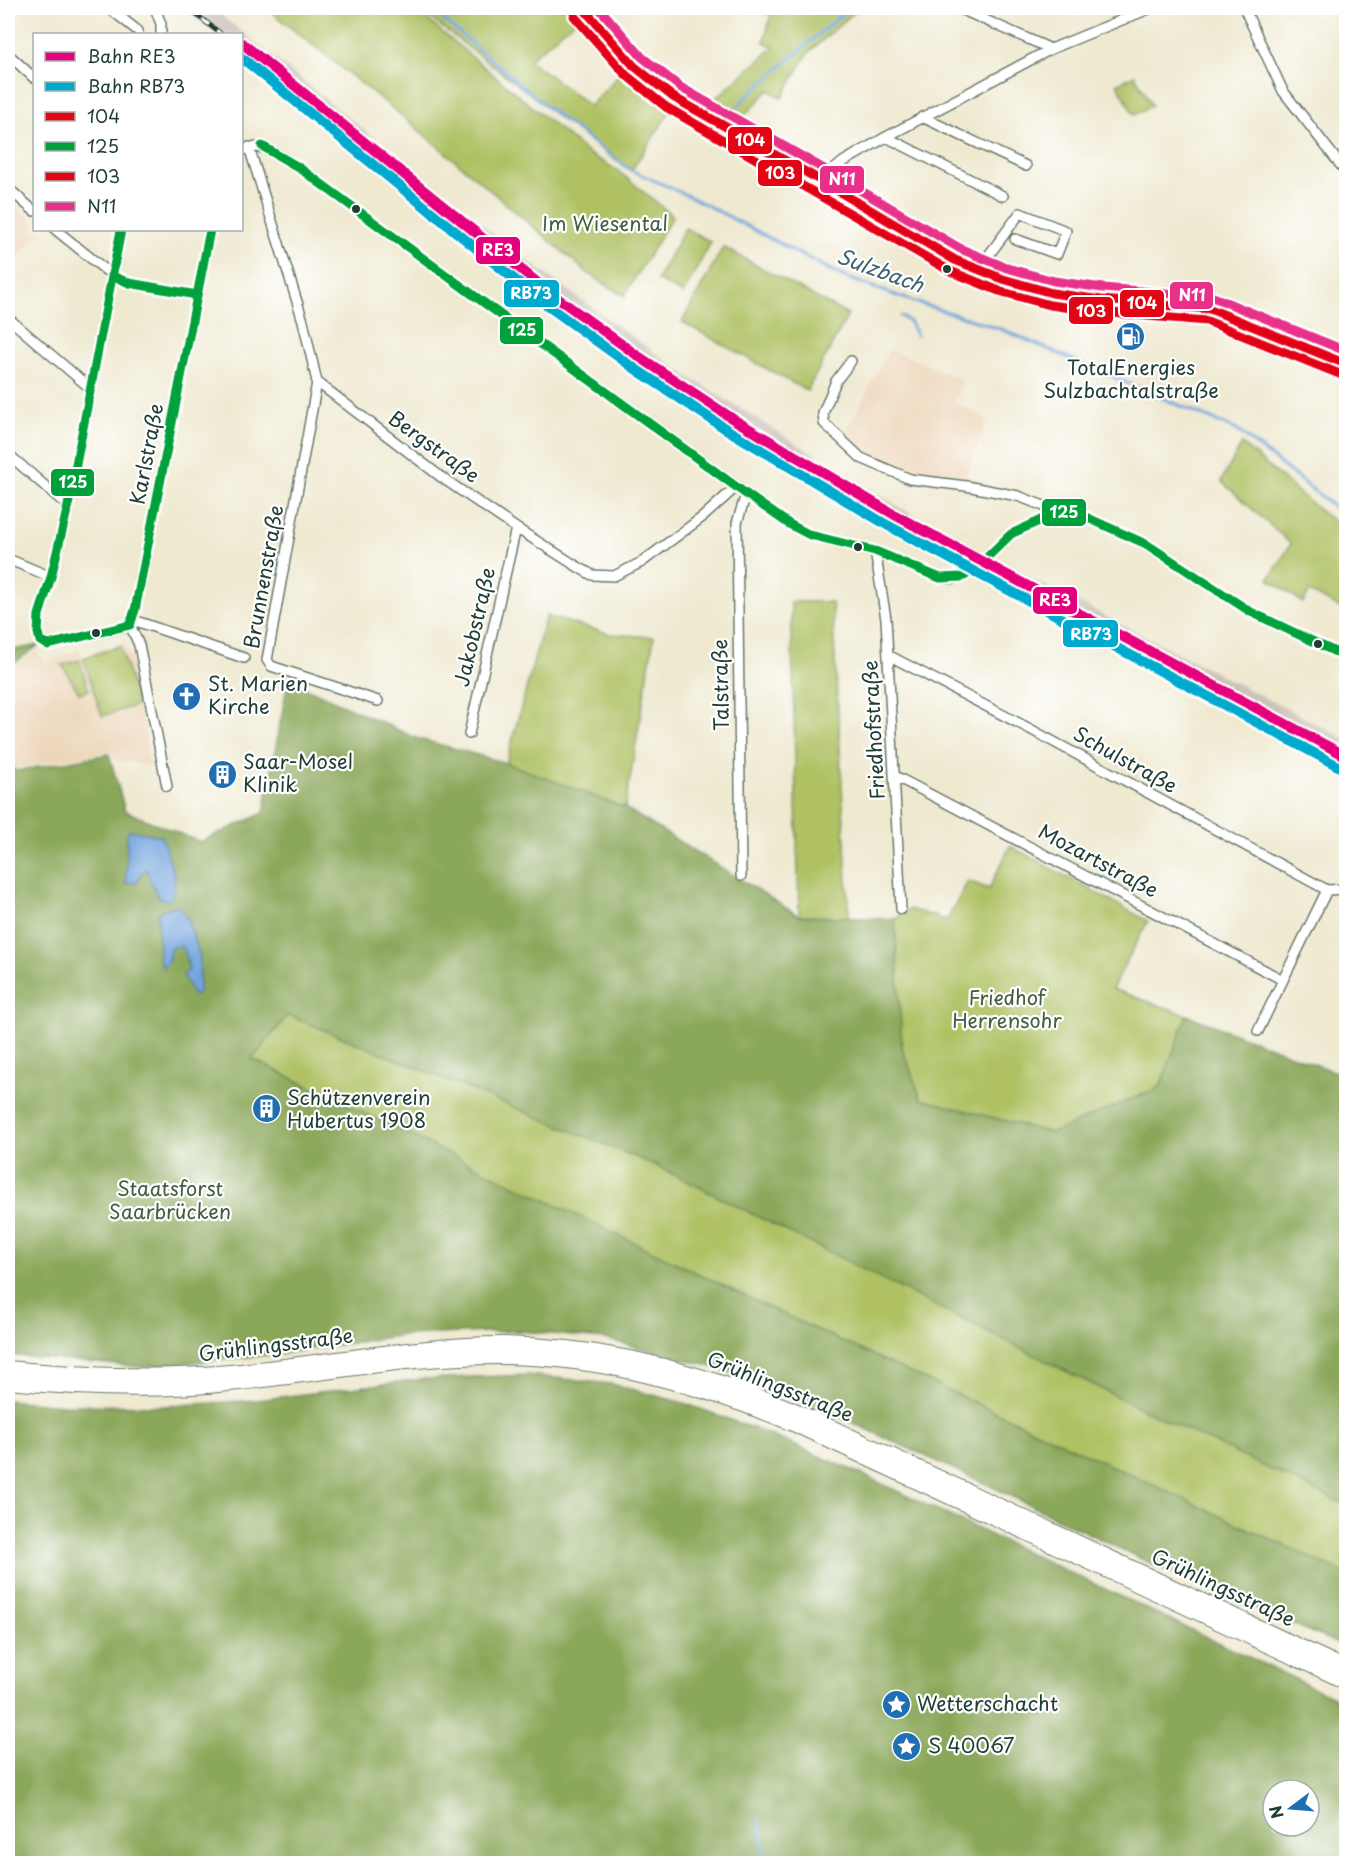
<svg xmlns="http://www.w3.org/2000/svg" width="1354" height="1871" font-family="'Playpen Sans',sans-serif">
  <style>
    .built { fill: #edd7bb }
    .industrial { fill: #ccc2b9 }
    .green { fill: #afc164; stroke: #677f4c; stroke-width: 1.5 }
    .forest { fill: #8ba75a; stroke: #557247; stroke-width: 1.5; fill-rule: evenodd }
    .water { fill: #73a4de; stroke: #497089; stroke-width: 1.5 }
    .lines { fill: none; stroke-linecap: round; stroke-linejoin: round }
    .stream { stroke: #73a4de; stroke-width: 3 }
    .minor-casing { stroke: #68796b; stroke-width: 12 }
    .major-casing { stroke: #68796b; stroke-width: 15 }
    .highway-casing { stroke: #68796b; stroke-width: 16 }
    .minor { stroke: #fff; stroke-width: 9 }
    .major { stroke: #fff; stroke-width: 12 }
    .highway { stroke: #fff; stroke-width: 14 }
    .rail-casing { stroke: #1f3d34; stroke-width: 5 }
    .rail { stroke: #fff; stroke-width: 3; stroke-dasharray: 9; stroke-linecap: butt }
    .minor-bridge-casing { stroke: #68796b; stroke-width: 12; stroke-linecap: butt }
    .minor-bridge { stroke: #fff; stroke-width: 9 }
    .bus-1-casing { stroke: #fff; stroke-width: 14 }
    .bus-2-casing { stroke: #fff; stroke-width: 14 }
    .bus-3-casing { stroke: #fff; stroke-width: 14 }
    .bus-4-casing { stroke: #fff; stroke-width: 14 }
    .bus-1 { stroke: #e30513; stroke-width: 9 }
    .bus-2 { stroke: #00a13a; stroke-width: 9 }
    .bus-3 { stroke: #e30513; stroke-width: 9 }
    .bus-4 { stroke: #e8308a; stroke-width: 9 }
    .rail-1-casing { stroke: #fff; stroke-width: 15 }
    .rail-2-casing { stroke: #fff; stroke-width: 15 }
    .rail-1 { stroke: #e5007d; stroke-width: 10 }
    .rail-2 { stroke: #00a9ce; stroke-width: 10 }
    .bus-dot { fill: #1f3d34; stroke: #fff; stroke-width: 2 }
    .labels { text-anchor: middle; stroke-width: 4.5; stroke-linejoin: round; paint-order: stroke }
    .park-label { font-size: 20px; fill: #435e40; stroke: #fff }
    .poi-label { font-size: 20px; fill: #1f3d34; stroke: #fff; text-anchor: start }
    .street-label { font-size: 20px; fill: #1f3d34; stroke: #fff }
    .water-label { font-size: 21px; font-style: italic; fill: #3c6170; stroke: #fff }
    .line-badge { stroke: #fff; stroke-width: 2 }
    .badge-label { font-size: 16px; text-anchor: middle; font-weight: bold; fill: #fff }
  </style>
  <rect width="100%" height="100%" fill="#fff"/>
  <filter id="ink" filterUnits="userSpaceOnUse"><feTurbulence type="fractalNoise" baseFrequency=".0167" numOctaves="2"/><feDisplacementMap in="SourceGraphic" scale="12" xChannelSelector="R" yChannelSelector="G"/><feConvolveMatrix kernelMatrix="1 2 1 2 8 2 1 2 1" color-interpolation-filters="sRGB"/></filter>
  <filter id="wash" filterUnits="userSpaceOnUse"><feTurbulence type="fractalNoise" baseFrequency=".008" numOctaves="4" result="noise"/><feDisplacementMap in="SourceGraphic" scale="24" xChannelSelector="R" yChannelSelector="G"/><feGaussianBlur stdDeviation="1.35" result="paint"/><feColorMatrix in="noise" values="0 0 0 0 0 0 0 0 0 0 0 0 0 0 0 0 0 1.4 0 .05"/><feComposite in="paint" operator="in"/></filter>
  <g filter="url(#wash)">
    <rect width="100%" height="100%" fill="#efe9d0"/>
    <path class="built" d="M8 199 34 222V230H43L17 258 8 249Z
      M889 349 963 380 955 403 987 420 965 480 911 469 863 450 846 432Z
      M124 642 140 677 144 695 142 711 150 766 115 760 112 751 15 768 8 753V670L36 651 46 663 79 649 83 657Z"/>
    <path class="industrial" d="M183 8H212L529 262 683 373 899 507 976 550 1346 739V775L1227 702 855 504 726 426 600 344 490 258 242 55V34H217Z"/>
    <path class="green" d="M266 8H413L589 154 617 170 673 216 624 296 589 274 401 115Z
      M417 8H573L580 16 529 60 590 106 625 68 648 90 673 107 631 171Z
      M726 8H859L808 53 782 98 769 90 737 123 710 107 715 99 774 47 764 42 771 14Z
      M1135 75 1152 106 1134 115 1117 84Z
      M685 228 711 242 683 294 657 280Z
      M723 247 848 315 807 391 682 322Z
      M1242 444 1319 510 1346 530V611L1309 592 1303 603 1269 579 1291 544 1221 481Z
      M791 602H832L849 917 799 916Z
      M546 616 610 634 654 637 625 808 506 763Z
      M120 646 138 705 102 716 83 658Z
      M79 660 89 690 79 693 62 665Z
      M1010 846 1148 921 1112 989 1187 1015 1160 1087 1052 1133 920 1099 902 1047 895 919 910 909 947 920 968 881 989 889Z
      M288 1015 655 1165 1142 1409 1346 1505V1574L772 1309 252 1059Z"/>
    <path class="forest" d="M39 645 8 668V651Z
      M288 680 416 738 506 763 625 808 799 916 895 919 902 1047 921 1099 1052 1133 1160 1087 1187 1015 1346 1076V1505L1142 1409 655 1165 288 1015 252 1059 772 1309 1346 1574V1647L1158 1567 982 1482 812 1404 725 1370 605 1339 519 1331 404 1335 277 1354 141 1367 8 1355V758L15 771 109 754 125 811 200 842 264 813Z
      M528 1375 611 1384 684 1403 763 1432 861 1474 1346 1703V1863H8V1400L63 1405 166 1406 257 1400 422 1379ZM1273 1790H1309V1826H1273Z"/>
    <path class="water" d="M129 830 161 836 175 876 172 898 166 900 158 897 146 869 140 875 137 883H126L127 836Z
      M179 906 187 918 200 957 199 993 194 996 183 976 189 970 185 952 181 946 171 948 168 961 163 968 159 958 158 913 167 908Z"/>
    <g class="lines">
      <path class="stream" d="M430 8 560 118 629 169 695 199 842 276 912 301 1001 329 1237 430 1346 516
        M736 109 747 96 849 8
        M901 316 910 322 917 336
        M759 1819 766 1864
        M911 1863V1864"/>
    </g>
  </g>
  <g filter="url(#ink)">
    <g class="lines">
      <defs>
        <path id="minor" d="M109 8 138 31
          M155 8 161 24V34
          M958 8 1051 49
          M1244 8 1283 91 1346 172
          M8 54 34 78
          M922 117 1026 166
          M886 137 1003 196
          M249 147 303 321 317 382 441 477 516 528 578 567 592 575 614 576 642 562 704 516 736 487
          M242 150C263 141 280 155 298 167L789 524 810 535 875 551 940 578 951 579 962 577 973 571
          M824 183 831 172 843 162 886 137 1051 49 1151 8
          M8 188 34 211
          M56 230 113 276 129 283 197 295
          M121 230 68 506 51 577 39 615 38 633 40 641 48 645 123 628 130 625
          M977 271 1020 213 1066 231 1057 254 1015 239
          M8 318 90 388
          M851 361 836 381 823 413 824 423 861 458 910 479 966 486 1018 496 1059 512
          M317 382 267 660 271 666 378 701
          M8 454 68 506
          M875 551 886 619 901 909
          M993 551 1011 534 1059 512 1079 514 1146 544 1251 612 1346 657
          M8 559 51 577
          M133 620 244 658
          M130 625 135 610 210 230
          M130 625 139 645 167 786
          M888 655 1030 729 1327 890 1346 889
          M469 734 516 528
          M895 776 1283 980
          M741 876 737 523 746 494
          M1258 1031 1327 890"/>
        <path id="major" d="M583 8 634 66 673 97 811 175 955 260C997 280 1040 293 1086 298 1127 303 1169 302 1210 309L1346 364"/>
        <path id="highway" d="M8 1368C81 1375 155 1379 229 1372 321 1364 411 1344 504 1344 606 1345 704 1372 797 1411L1346 1668
          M8 1382C81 1389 155 1392 229 1384 320 1375 412 1356 504 1357 605 1358 701 1386 793 1424L1346 1682"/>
      </defs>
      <use href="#minor" class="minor-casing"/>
      <use href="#major" class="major-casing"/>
      <use href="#highway" class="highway-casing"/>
      <use href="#minor" class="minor"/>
      <use href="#major" class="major"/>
      <use href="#highway" class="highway"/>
      <defs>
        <path id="rail" d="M188 8 221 34
          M242 51 546 297 633 361 728 424 881 515 1346 763"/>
      </defs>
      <use href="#rail" class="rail-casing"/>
      <use href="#rail" class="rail"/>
      <defs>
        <path id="minor-bridge" d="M973 571 993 551"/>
      </defs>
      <use href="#minor-bridge" class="minor-bridge-casing"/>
      <use href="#minor-bridge" class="minor-bridge"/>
      <defs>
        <path id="bus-1" d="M583 8 634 66 673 97 811 175 955 260 1003 279 1052 293 1101 300 1210 309 1346 364"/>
        <path id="bus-2" d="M262 146 298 167 746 494 789 524 810 535 875 551 940 578 962 577 973 571 1011 534 1059 512 1079 514 1146 544 1251 612 1346 657
          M121 230 68 506 51 577 39 615 38 633 40 641 48 645 130 625
          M113 276 129 283 197 295
          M130 625 135 610 210 230"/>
        <path id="bus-3" d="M574 16 626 75 666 107 950 271 999 291 1050 305 1100 312 1207 321 1342 375"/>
        <path id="bus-4" d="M599 8 642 57 680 87 817 165 961 249 1007 268 1054 281 1103 288 1213 297 1346 351"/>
      </defs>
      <use href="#bus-1" class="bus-1-casing"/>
      <use href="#bus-2" class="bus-2-casing"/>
      <use href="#bus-3" class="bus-3-casing"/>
      <use href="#bus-4" class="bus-4-casing"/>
      <use href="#bus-1" class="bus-1"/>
      <use href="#bus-2" class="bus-2"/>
      <use href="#bus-3" class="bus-3"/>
      <use href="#bus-4" class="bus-4"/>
      <defs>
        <path id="rail-1" d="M242 43 549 292 638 356 733 419 893 514 1346 756"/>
        <path id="rail-2" d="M242 58 541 301 631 366 726 429 887 525 1340 767"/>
      </defs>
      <use href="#rail-1" class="rail-1-casing"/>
      <use href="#rail-2" class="rail-2-casing"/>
      <use href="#rail-1" class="rail-1"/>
      <use href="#rail-2" class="rail-2"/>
    </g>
  </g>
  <defs>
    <symbol id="fuel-disc" viewBox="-11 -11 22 22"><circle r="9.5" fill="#1f6fb2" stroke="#fff"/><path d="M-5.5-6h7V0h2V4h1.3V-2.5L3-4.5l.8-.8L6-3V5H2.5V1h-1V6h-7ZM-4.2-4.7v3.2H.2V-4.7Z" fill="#fff"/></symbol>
    <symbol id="church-disc" viewBox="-11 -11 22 22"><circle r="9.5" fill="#1f6fb2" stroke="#fff"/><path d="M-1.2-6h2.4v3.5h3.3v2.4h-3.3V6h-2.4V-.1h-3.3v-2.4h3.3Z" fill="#fff"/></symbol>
    <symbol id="building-disc" viewBox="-11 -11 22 22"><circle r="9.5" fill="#1f6fb2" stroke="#fff"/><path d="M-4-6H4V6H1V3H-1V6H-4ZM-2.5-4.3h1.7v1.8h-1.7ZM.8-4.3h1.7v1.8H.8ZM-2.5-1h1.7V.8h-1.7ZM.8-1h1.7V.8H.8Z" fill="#fff"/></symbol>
    <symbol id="sight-disc" viewBox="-11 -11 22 22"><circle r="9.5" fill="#1f6fb2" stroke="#fff"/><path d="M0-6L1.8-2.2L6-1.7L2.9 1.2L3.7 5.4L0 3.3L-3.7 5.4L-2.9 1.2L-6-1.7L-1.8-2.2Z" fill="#fff"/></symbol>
  </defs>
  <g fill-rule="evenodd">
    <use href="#fuel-disc" x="1114" y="320" width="33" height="33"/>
    <use href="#church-disc" x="170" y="680" width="33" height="33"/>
    <use href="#building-disc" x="206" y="758" width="33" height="33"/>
    <use href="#building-disc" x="250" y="1092" width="33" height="33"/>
    <use href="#sight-disc" x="880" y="1688" width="33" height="33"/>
    <use href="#sight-disc" x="890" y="1730" width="33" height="33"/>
  </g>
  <g class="bus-dot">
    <circle cx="356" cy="209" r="5"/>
    <circle cx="947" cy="269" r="5"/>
    <circle cx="858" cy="547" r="5"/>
    <circle cx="96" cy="633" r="5"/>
    <circle cx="1318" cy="644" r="5"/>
  </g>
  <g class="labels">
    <g class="park-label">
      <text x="605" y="231">Im Wiesental</text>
      <text x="1007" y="1005">Friedhof<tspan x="1007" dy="23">Herrensohr</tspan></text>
      <text x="170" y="1196">Staatsforst<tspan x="170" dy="23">Saarbrücken</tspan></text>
    </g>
    <g class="poi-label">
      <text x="1131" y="375" text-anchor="middle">TotalEnergies<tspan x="1131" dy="23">Sulzbachtalstraße</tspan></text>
      <text x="208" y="691">St. Marien<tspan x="208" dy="23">Kirche</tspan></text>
      <text x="243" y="769">Saar-Mosel<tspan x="243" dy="23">Klinik</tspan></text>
      <text x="287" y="1105">Schützenverein<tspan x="287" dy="23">Hubertus 1908</tspan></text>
      <text x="917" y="1711">Wetterschacht</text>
      <text x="928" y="1753">S 40067</text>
    </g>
    <g class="street-label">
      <text transform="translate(434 447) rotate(36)" y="7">Bergstraße</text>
      <text transform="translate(147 454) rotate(-79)" y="7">Karlstraße</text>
      <text transform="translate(264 577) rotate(-80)" y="7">Brunnenstraße</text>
      <text transform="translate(475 627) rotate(-77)" y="7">Jakobstraße</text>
      <text transform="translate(721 685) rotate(-91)" y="7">Talstraße</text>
      <text transform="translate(874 730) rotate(-93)" y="7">Friedhofstraße</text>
      <text transform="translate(1125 760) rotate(29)" y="7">Schulstraße</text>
      <text transform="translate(1098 861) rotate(28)" y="7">Mozartstraße</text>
      <text transform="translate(276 1345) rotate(-7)" y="7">Grühlingsstraße</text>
      <text transform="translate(780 1387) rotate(22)" y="7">Grühlingsstraße</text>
      <text transform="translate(1223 1588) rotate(25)" y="7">Grühlingsstraße</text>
    </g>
    <g class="water-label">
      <text transform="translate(880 271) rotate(20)" y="7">Sulzbach</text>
    </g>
  </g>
  <g class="line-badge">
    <rect x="727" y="126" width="46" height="29" rx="6" fill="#e30513"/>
    <rect x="757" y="159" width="46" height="28" rx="6" fill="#e30513"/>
    <rect x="819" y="165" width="46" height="29" rx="6" fill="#e8308a"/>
    <rect x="475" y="236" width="46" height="29" rx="6" fill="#e5007d"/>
    <rect x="503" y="279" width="57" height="29" rx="6" fill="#00a9ce"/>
    <rect x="1169" y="281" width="45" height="29" rx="6" fill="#e8308a"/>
    <rect x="1119" y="289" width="46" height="29" rx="6" fill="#e30513"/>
    <rect x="1068" y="296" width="46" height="29" rx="6" fill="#e30513"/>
    <rect x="499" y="316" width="45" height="29" rx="6" fill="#00a13a"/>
    <rect x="50" y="468" width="45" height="29" rx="6" fill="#00a13a"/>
    <rect x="1041" y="498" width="46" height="29" rx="6" fill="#00a13a"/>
    <rect x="1032" y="586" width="46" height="29" rx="6" fill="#e5007d"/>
    <rect x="1062" y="619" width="57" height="29" rx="6" fill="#00a9ce"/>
  </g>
  <g class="badge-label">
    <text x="750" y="146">104</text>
    <text x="780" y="179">103</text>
    <text x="842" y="185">N11</text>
    <text x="498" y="256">RE3</text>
    <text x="531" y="299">RB73</text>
    <text x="1192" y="301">N11</text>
    <text x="1142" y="309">104</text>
    <text x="1091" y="317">103</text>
    <text x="522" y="336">125</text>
    <text x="73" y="488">125</text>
    <text x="1064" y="518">125</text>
    <text x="1055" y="606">RE3</text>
    <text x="1091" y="640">RB73</text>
  </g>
  <rect width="1354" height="1871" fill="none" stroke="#fff" stroke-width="30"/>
  <rect x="33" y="33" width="210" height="198" fill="#ffffff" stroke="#a5b1ae" stroke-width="1.5"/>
  <rect x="45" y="52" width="30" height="9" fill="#e5007d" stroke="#a5b1ae" stroke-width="1.5"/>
  <text x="87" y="63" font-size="18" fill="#1f3d34">Bahn RE3</text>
  <rect x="45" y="82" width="30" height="9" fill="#00a9ce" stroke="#a5b1ae" stroke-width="1.5"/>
  <text x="87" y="93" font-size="18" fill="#1f3d34">Bahn RB73</text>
  <rect x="45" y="112" width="30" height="9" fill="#e30513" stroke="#a5b1ae" stroke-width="1.5"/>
  <text x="87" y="123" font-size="18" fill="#1f3d34">104</text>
  <rect x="45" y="142" width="30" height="9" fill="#00a13a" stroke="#a5b1ae" stroke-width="1.5"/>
  <text x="87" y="153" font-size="18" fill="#1f3d34">125</text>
  <rect x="45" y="172" width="30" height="9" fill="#e30513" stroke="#a5b1ae" stroke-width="1.5"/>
  <text x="87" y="183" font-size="18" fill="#1f3d34">103</text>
  <rect x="45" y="202" width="30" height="9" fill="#e8308a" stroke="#a5b1ae" stroke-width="1.5"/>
  <text x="87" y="213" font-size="18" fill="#1f3d34">N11</text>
  <g transform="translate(1291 1808) rotate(254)"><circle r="28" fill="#ffffff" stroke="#a5b1ae" stroke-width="1.5"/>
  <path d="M0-4.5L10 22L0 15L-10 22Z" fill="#1f6fb2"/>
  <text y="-9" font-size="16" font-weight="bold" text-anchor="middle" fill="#1f3d34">N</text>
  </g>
</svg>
